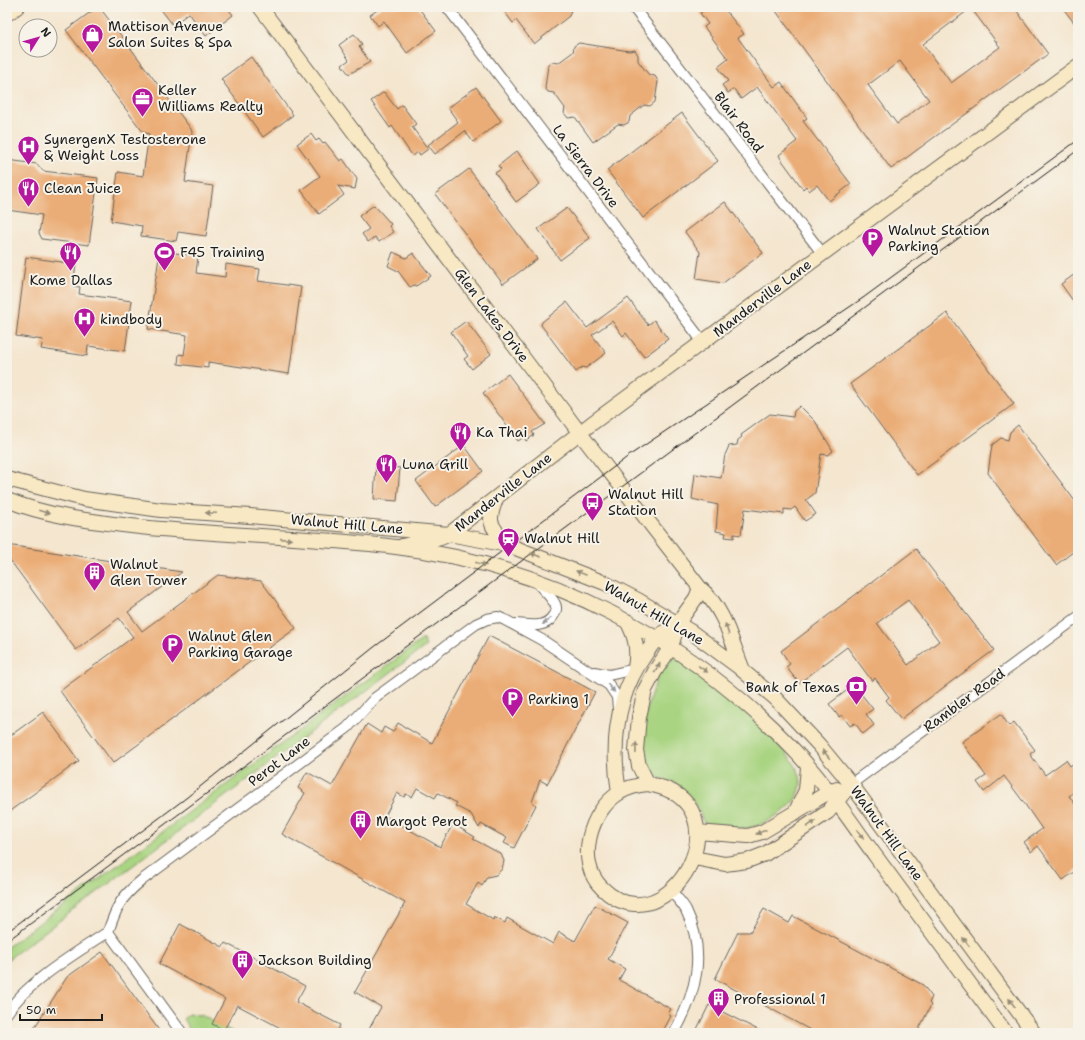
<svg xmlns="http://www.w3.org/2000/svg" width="1085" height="1040" font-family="'Shantell Sans',sans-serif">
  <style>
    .green { fill: #a9d481; stroke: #62784e }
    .building { fill: #ebad77; fill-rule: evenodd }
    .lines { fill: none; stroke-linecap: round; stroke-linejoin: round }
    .street-casing { stroke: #68635b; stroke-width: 12 }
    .secondary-casing { stroke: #68635b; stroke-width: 16 }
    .street { stroke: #fff; stroke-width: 10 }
    .secondary { stroke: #f8e8c3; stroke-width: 14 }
    .tram { stroke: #1c1c1c; stroke-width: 1 }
    .oneway { fill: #958c78 }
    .oneway2 { fill: #999 }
    .labels { text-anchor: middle; stroke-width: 4; stroke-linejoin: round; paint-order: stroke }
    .poi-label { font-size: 14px; fill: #1c1c1c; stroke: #f7f3e8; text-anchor: start }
    .street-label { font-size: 14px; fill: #1c1c1c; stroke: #f7f3e8 }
  </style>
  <rect width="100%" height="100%" fill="#f7f3e8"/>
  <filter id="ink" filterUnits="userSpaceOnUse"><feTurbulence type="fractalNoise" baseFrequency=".025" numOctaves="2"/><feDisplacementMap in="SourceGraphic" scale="8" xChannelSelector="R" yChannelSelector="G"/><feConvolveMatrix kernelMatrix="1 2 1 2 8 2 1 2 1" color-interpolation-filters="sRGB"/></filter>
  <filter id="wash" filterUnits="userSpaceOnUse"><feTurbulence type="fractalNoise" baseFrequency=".012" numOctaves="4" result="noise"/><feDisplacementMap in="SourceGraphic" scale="16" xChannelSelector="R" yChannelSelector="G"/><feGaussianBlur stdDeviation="0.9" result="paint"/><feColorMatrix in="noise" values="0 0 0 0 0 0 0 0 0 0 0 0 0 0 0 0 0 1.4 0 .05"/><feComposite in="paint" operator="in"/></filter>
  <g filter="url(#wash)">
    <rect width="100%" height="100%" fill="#f4e6cf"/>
    <path class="green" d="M423 639 426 646 7 960V947Z
      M672 653C699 675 801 748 801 782 801 793 793 804 785 810 752 833 747 829 708 827L703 821 700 812 690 796 675 783 651 775 643 763 645 717 650 698 659 673Z
      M189 1014 201 1015 235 1033H192L183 1019Z"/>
    <g id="blocks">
      <path class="building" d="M159 7H227L233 15 206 36 189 13 173 25Z
        M382 7H418L436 31 407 53 384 21 378 26 370 15Z
        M501 7H572L569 16 534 44 516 20 513 23Z
        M708 7H723L744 34 738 38 774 87 781 82 807 118 803 121 851 184 829 201 817 185 809 191 806 186 803 189 781 159 779 155 797 141 757 87 741 99 734 89 728 93 722 85 728 81 718 67 728 59 704 27 708 24 700 13Z
        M773 7H1014L1048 54 891 169ZM971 8 1000 47 951 83 923 44ZM900 61 929 100 897 124 868 85Z
        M1062 7H1078V28Z
        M96 8H100L129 46 191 129 192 132 185 182 213 186 206 236 178 232 176 241 141 236 142 226 111 221 118 172 143 176 149 134 143 132 66 30Z
        M354 34 362 44 359 47 370 62 349 74 342 65 349 60 339 45Z
        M579 43 629 51 635 50 638 55V61L649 75 655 76 658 81 655 102 650 106 644 105 630 116 629 122 624 125 618 124 593 142 575 117 568 118 564 113 565 108 554 93 548 92 545 88 548 65 552 62 558 63 573 52 574 46Z
        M251 57 293 115 263 137 221 79Z
        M476 87 501 121 473 142 465 131 435 154 428 145 458 122 448 108Z
        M384 92 397 109 402 105 416 124 412 127 428 149 420 155 418 152 413 156 409 151 392 126 390 128 371 101Z
        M682 113 718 161 643 218 607 170Z
        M311 134 316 141 319 139 323 144 325 142 340 161 343 159 357 179 355 189 338 186 344 195 319 214 301 190 320 176 297 144Z
        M517 151 540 184 516 202 495 173 501 169 498 166 502 163Z
        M7 160 37 164 43 171 98 178 89 245 42 239 39 233 42 215 7 210Z
        M469 169 537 259 503 284 435 194Z
        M725 202 763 253 723 283 696 279 700 252 685 232Z
        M374 205 391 224 389 226 393 232 379 242 375 237 368 242 362 234 369 229 359 216Z
        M567 208 590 238 560 260 538 229Z
        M160 251 198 256 196 273 225 277 226 264 260 269 258 281 301 287 289 374 208 362V368L178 364 179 354 184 355 187 335 148 329Z
        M393 252 406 258 413 253 431 276 416 286 414 285 410 287 398 271 388 266Z
        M26 257 76 264 73 286 80 287 79 294 132 301 125 351 88 346 87 356 41 349 43 340 16 336Z
        M1078 272V308L1061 284Z
        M628 298 648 325 654 320 668 339 644 357 626 333 623 336 612 321 592 335 606 353 586 368 582 367 576 372 541 325 542 322 567 302 587 328Z
        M947 313 1014 404 917 475 850 384Z
        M466 321 491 354 472 369 464 359 468 356 451 332Z
        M508 374 545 424 532 432 534 435 526 441 524 437 518 441 483 393Z
        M800 406 815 421 833 451 828 455 821 454 815 493 806 500 816 514 805 521 795 507 791 510 784 509V514L745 509 741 535 734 534V538L725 537 726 533 716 531 718 505 692 499 695 474 721 478 725 455 729 446 737 445 738 440 742 437 741 435 770 414 793 417 794 411Z
        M1018 425 1078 505V548L1056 565 988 473 992 445 1001 438 1008 440 1010 432Z
        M464 445 483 471 435 507 416 481Z
        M376 466 400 468 397 501 374 499Z
        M7 545 182 572 128 612 142 631 218 575 261 581 296 628 113 763 60 691 133 637 119 618 76 650 7 556Z
        M916 549 994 650 901 719 886 700 889 697 875 678 872 681 847 647 799 683 786 667 790 664 781 651ZM908 600 939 641 908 665 877 623Z
        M489 636 595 692 547 784 540 780 532 802 536 805 514 848 504 843 507 838 481 824 479 828 471 814 455 806 457 803 438 793 435 798 417 788 412 797 406 794 404 797 397 793 385 816 440 847 453 824 475 837 473 839 501 854 504 861 502 869 496 875 487 877 482 886 478 883 466 904 493 920 494 917 505 923 507 918 553 944 559 932 575 941 595 905 628 923 608 959 625 969 619 980 671 1009 668 1014 671 1016 662 1033H367L381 1007 355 992 405 903 282 834 305 793 298 788 307 772 332 786 367 724 381 733 384 727 393 732 398 723 432 743Z
        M854 685 873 709 866 714 874 725 863 734 855 723 850 726 842 715 839 717 829 704Z
        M43 712 79 761 7 813V738Z
        M1001 714 1009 726 1014 722 1035 750 1030 754 1045 775 1066 760 1070 766 1078 760V789L1069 796 1078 808V869L1063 880 1038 846 1031 852 1024 842 1042 829 1022 800 1004 776 984 792 977 782 986 776 962 742Z
        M764 909 789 923 793 916 923 985 932 997 929 1003 931 1005 917 1033H816L715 979 738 932H750Z
        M180 924 223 947 225 943 249 955 305 986 296 1002 340 1025 336 1033H290L237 1005 224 1030 212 1024 225 999 159 964Z
        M102 952 161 1033H31L67 977Z
        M709 1005 764 1033H695Z"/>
    </g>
  </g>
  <g filter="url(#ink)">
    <use href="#blocks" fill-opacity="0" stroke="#68635b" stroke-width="1"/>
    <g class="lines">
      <defs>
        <path id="street" d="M447 7 703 342
          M633 7 822 253
          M516 624C529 625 545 629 553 616 556 612 557 608 555 604 551 596 542 589 537 582
          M594 672 609 675 635 669
          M851 784 1078 617
          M671 891C676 897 683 904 686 910 707 953 696 994 674 1033
          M108 932C117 906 120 898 142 880L347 728 375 698 476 624 487 619 498 617 505 620 542 640 609 685 617 697 618 709
          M108 932 182 1033
          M7 1013C27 982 76 953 108 932"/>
        <path id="secondary" d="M260 7 579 432 700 588C725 609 731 641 743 670
          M7 14 17 7
          M7 479 84 499 161 510 250 516 449 534 508 545 605 583 638 600 690 631 736 665 775 698 819 745 851 784 1034 1033
          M497 497C486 523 490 525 508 545
          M7 500C47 516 89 521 131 526 219 536 308 536 396 547 547 565 687 638 792 748 824 781 850 821 877 858 920 916 963 975 1006 1033
          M402 546C418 542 436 542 449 534L591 424 1078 66
          M627 621C636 637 638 650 635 668
          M648 784C753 802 667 953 602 888 575 862 590 811 619 793 628 787 638 785 648 784Z
          M648 784 639 766 636 750 639 717 645 690 655 671 671 647 678 623 696 598 700 588
          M619 793C611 744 616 696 645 655 651 646 655 639 664 632
          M795 813 806 790 808 767
          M697 832 748 836 762 832 829 792 837 789
          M694 858 725 864 747 861 765 854 828 812 851 784"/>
      </defs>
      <use href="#street" class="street-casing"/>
      <use href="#secondary" class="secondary-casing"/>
      <use href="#street" class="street"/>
      <use href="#secondary" class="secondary"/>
      <path class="tram" d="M7 932 186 798 373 648 630 455 863 298 1078 140
        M7 941 1078 150"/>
    </g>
    <defs><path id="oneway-solid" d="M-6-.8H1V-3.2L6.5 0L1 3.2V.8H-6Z"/></defs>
    <g class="oneway">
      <use href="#oneway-solid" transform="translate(44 512) rotate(16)"/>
      <use href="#oneway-solid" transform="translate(211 513) rotate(-177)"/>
      <use href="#oneway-solid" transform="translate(286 539) rotate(4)"/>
      <use href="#oneway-solid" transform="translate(536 555) rotate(-159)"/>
      <use href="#oneway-solid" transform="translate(481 564) rotate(16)"/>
      <use href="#oneway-solid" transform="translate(581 573) rotate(-158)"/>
      <use href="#oneway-solid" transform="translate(727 629) rotate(-108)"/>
      <use href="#oneway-solid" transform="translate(657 668) rotate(-57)"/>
      <use href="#oneway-solid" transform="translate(703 669) rotate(35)"/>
      <use href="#oneway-solid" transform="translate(636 748) rotate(-89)"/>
      <use href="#oneway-solid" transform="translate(826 754) rotate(-129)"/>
      <use href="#oneway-solid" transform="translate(811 824) rotate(-35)"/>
      <use href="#oneway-solid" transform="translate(761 832) rotate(158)"/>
      <use href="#oneway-solid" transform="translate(860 834) rotate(54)"/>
      <use href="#oneway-solid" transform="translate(966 942) rotate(-127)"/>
      <use href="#oneway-solid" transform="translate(1012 1003) rotate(-126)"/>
    </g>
    <g class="oneway2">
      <use href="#oneway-solid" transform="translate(547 621) rotate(143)"/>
      <use href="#oneway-solid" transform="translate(611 688) rotate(49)"/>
    </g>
  </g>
  <defs>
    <symbol id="shop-pin" viewBox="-11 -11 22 30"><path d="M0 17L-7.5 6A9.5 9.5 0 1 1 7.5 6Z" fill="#b5179e" stroke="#f7f3e8"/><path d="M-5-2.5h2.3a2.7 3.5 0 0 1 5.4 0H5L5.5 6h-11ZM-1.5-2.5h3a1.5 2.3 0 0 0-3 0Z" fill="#fff"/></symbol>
    <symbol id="office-pin" viewBox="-11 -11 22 30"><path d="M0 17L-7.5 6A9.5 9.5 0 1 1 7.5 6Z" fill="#b5179e" stroke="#f7f3e8"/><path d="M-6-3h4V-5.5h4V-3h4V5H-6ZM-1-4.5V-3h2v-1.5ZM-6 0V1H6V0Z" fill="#fff"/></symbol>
    <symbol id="hospital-pin" viewBox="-11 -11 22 30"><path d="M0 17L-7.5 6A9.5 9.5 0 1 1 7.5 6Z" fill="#b5179e" stroke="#f7f3e8"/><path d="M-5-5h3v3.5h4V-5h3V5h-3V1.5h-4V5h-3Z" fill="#fff"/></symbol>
    <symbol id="restaurant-pin" viewBox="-11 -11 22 30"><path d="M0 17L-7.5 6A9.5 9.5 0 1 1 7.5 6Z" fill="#b5179e" stroke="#f7f3e8"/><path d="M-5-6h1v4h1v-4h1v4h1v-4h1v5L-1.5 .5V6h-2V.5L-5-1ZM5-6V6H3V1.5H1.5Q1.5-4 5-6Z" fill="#fff"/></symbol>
    <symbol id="parking-pin" viewBox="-11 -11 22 30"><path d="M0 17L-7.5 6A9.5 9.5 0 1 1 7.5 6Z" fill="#b5179e" stroke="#f7f3e8"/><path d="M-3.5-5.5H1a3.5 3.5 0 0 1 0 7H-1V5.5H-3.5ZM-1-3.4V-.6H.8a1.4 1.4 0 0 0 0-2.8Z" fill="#fff"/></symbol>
    <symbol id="stadium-pin" viewBox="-11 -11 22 30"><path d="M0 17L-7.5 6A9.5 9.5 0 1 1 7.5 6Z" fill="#b5179e" stroke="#f7f3e8"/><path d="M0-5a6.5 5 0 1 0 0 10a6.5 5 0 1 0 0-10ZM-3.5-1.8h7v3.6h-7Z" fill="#fff"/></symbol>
    <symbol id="bus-pin" viewBox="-11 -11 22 30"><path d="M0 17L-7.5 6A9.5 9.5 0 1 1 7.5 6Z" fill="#b5179e" stroke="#f7f3e8"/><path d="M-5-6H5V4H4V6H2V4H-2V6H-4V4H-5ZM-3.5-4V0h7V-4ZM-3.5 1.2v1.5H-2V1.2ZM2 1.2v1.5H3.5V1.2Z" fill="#fff"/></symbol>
    <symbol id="station-pin" viewBox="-11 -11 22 30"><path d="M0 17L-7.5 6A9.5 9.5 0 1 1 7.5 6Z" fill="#b5179e" stroke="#f7f3e8"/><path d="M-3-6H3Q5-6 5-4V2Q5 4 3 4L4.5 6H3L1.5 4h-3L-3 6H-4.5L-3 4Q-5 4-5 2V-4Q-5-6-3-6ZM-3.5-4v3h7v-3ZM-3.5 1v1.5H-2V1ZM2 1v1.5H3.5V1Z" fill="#fff"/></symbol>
    <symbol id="building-pin" viewBox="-11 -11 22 30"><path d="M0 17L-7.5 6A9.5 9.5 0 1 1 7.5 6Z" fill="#b5179e" stroke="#f7f3e8"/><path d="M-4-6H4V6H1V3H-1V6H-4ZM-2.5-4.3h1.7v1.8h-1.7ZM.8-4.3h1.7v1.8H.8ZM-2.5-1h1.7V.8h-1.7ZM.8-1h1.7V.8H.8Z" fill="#fff"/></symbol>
    <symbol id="bank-pin" viewBox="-11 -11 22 30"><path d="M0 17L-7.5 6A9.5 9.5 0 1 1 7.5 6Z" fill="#b5179e" stroke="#f7f3e8"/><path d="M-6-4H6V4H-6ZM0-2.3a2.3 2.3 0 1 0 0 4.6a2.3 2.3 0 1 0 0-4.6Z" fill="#fff"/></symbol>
  </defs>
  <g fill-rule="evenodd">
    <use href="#shop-pin" x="80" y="22" width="25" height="34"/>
    <use href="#office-pin" x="130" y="86" width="25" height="34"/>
    <use href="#hospital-pin" x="16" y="134" width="25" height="34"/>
    <use href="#restaurant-pin" x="16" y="176" width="25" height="34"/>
    <use href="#parking-pin" x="860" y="226" width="25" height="34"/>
    <use href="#restaurant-pin" x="58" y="240" width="25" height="34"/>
    <use href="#stadium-pin" x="152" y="240" width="25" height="34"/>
    <use href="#hospital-pin" x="72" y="306" width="25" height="34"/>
    <use href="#restaurant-pin" x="448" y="420" width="25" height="34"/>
    <use href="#restaurant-pin" x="374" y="452" width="25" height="34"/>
    <use href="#bus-pin" x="580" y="490" width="25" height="34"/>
    <use href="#station-pin" x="496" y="526" width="25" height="34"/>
    <use href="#building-pin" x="82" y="560" width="25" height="34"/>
    <use href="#parking-pin" x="160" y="632" width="25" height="34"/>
    <use href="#bank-pin" x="844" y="674" width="25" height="34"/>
    <use href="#parking-pin" x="500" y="686" width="25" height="34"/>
    <use href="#building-pin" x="348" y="808" width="25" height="34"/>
    <use href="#building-pin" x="230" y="948" width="25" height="34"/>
    <use href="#building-pin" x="706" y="986" width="25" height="34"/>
  </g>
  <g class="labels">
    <g class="poi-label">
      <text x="108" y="31">Mattison Avenue<tspan x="108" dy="16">Salon Suites &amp; Spa</tspan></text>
      <text x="158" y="95">Keller<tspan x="158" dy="16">Williams Realty</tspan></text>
      <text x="44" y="144">SynergenX Testosterone<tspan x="44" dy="16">&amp; Weight Loss</tspan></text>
      <text x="44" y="193">Clean Juice</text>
      <text x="888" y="235">Walnut Station<tspan x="888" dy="16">Parking</tspan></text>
      <text x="180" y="257">F45 Training</text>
      <text x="71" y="285" text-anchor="middle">Kome Dallas</text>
      <text x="100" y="324">kindbody</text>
      <text x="476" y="437">Ka Thai</text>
      <text x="402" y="469">Luna Grill</text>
      <text x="608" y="499">Walnut Hill<tspan x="608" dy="16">Station</tspan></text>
      <text x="524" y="543">Walnut Hill</text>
      <text x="110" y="569">Walnut<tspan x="110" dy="16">Glen Tower</tspan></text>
      <text x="188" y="641">Walnut Glen<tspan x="188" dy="16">Parking Garage</tspan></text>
      <text x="840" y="692" text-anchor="end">Bank of Texas</text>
      <text x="528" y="704">Parking 1</text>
      <text x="376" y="826">Margot Perot</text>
      <text x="258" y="965">Jackson Building</text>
      <text x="734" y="1004">Professional 1</text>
    </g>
    <g class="street-label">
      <text transform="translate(739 122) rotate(53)" y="5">Blair Road</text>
      <text transform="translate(586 166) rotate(53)" y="5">La Sierra Drive</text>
      <text transform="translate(762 298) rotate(-37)" y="5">Manderville Lane</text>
      <text transform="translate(492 315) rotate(53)" y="5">Glen Lakes Drive</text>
      <text transform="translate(503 492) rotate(-38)" y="5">Manderville Lane</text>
      <text transform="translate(347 524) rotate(5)" y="5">Walnut Hill Lane</text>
      <text transform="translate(654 613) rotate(30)" y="5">Walnut Hill Lane</text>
      <text transform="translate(964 700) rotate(-36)" y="5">Rambler Road</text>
      <text transform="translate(279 761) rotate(-37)" y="5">Perot Lane</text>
      <text transform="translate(887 833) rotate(54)" y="5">Walnut Hill Lane</text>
    </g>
  </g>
  <rect width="1085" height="1040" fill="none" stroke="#f7f3e8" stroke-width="24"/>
  <g transform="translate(38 38) rotate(53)"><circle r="19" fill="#f7f3e8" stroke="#9f9d96"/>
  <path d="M0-3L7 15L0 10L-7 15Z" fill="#b5179e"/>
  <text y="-6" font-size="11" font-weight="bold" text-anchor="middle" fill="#1c1c1c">N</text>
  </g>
  <path d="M20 1014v6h82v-6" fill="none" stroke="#1c1c1c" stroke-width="2"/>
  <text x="26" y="1014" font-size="12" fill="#1c1c1c" stroke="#f7f3e8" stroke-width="3" paint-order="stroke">50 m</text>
</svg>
